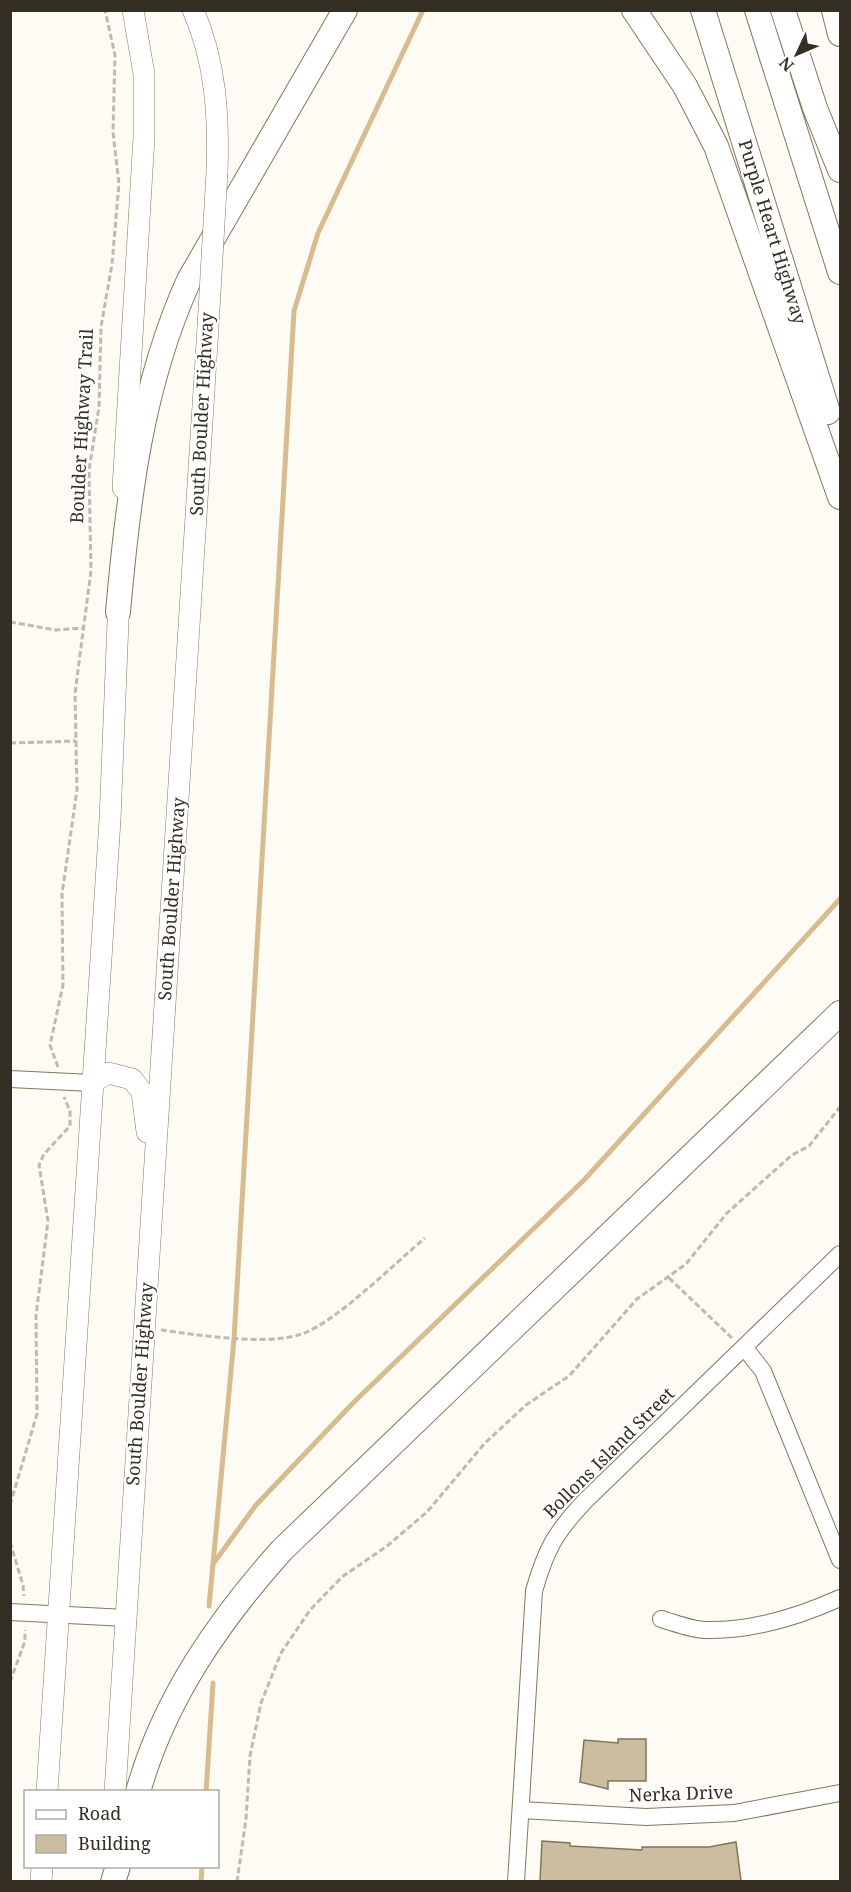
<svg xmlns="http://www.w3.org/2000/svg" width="851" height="1892" font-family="'Noto Serif',serif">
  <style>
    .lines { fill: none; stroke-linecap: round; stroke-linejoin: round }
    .stream { stroke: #d6bc8e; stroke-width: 5 }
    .building { fill: #ccbda0; stroke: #827459; stroke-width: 1.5 }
    .minor-casing { stroke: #85765b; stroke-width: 18 }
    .major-casing { stroke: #85765b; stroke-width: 22 }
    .highway-casing { stroke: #85765b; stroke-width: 26 }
    .path { stroke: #bebab2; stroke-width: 3; stroke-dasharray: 6 3; stroke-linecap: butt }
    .minor { stroke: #fff; stroke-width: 16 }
    .major { stroke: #fff; stroke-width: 21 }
    .highway { stroke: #fff; stroke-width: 24 }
    .major-bridge-casing { stroke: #85765b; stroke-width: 22; stroke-linecap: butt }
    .major-bridge { stroke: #fff; stroke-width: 21 }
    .labels { text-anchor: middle; stroke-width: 4.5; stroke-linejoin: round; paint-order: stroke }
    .street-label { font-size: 18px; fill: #352e23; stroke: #fff }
  </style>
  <rect width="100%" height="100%" fill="#fefbf5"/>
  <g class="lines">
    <path class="stream" d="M213 1564 234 1339 294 311 318 233 423 10
      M209 1606 213 1564 256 1505 354 1402 584 1180 840 899
      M206 1792 213 1683
      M201 1882 202 1866"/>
  </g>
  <path class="building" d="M618 1739H646V1781H608V1789L580 1782 584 1740 618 1743Z
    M542 1841 570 1843V1846L642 1850V1847H709L736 1842 741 1881H540Z"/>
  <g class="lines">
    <defs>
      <path id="minor" d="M10 1079 92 1083
        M744 1347 763 1371 840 1560
        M10 1612 126 1618
        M661 1619C675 1623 692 1630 706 1630 751 1631 800 1616 840 1598
        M521 1810 646 1817 734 1813 840 1793
        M516 1882 534 1591C546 1549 555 1533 585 1501L840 1254"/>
      <path id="major" d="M193 10C216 62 219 117 217 172
        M123 488 144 137V74L133 10
        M92 1083 108 1073 132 1079 142 1092 147 1132
        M47 1792 110 820 119 597
        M115 1792 208 327
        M41 1882 42 1866"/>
      <path id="highway" d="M634 10 685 86 716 146 840 497
        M703 10 828 412
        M757 10 840 272
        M783 10 815 108 840 170
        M834 10 840 34
        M118 612C128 498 141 386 189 280L345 10
        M138 1792C164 1699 219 1620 282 1550L840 1013
        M113 1882 118 1866"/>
    </defs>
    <use href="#minor" class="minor-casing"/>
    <use href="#major" class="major-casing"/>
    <use href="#highway" class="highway-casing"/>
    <path class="path" d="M10 622 56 630 84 628
      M10 743 76 741
      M58 1067 50 1045 63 985 62 894 77 790 75 693 91 571 89 470 99 407 101 327 112 264 119 184 113 132 115 55 105 10
      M669 1278 733 1339
      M161 1330C198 1335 267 1346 302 1334 336 1322 395 1263 425 1238
      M10 1505 37 1414 36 1315 48 1221 39 1165 44 1154 70 1126V1111L64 1097
      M10 1542 23 1585 24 1596
      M10 1682 25 1641V1630
      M237 1882 246 1819 250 1756 261 1703 281 1653 310 1610 342 1577 387 1546 427 1512 485 1443 526 1405 569 1376 637 1299 686 1264 727 1213 792 1155 809 1146 840 1107"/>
    <use href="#minor" class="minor"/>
    <use href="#major" class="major"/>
    <use href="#highway" class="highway"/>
    <defs>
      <path id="major-bridge" d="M208 327 217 172"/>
    </defs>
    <use href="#major-bridge" class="major-bridge-casing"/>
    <use href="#major-bridge" class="major-bridge"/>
  </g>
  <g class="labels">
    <g class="street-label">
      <text transform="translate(772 232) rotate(73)" y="6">Purple Heart Highway</text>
      <text transform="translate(202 414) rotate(-87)" y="6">South Boulder Highway</text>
      <text transform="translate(82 426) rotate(-87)" y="6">Boulder Highway Trail</text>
      <text transform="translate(172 899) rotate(-86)" y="6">South Boulder Highway</text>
      <text transform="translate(140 1384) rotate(-86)" y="6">South Boulder Highway</text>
      <text transform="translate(609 1453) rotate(-45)" y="6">Bollons Island Street</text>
      <text transform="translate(681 1794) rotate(-2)" y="6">Nerka Drive</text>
    </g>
  </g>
  <rect width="851" height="1892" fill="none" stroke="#352e23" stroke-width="24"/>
  <rect x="24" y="1790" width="195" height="78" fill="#ffffff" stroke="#aeaba7" stroke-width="1.5"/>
  <rect x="36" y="1810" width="30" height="9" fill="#ffffff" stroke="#aeaba7" stroke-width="1.5"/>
  <text x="78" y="1820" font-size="18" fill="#352e23">Road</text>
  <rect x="36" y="1835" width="30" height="18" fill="#ccbda0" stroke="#aeaba7" stroke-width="1.5"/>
  <text x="78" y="1850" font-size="18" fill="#352e23">Building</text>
  <g transform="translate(797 54) rotate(226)" stroke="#ffffff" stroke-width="4.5" paint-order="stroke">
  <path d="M0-4.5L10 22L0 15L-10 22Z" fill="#352e23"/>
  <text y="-9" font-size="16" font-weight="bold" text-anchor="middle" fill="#352e23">N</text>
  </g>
</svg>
